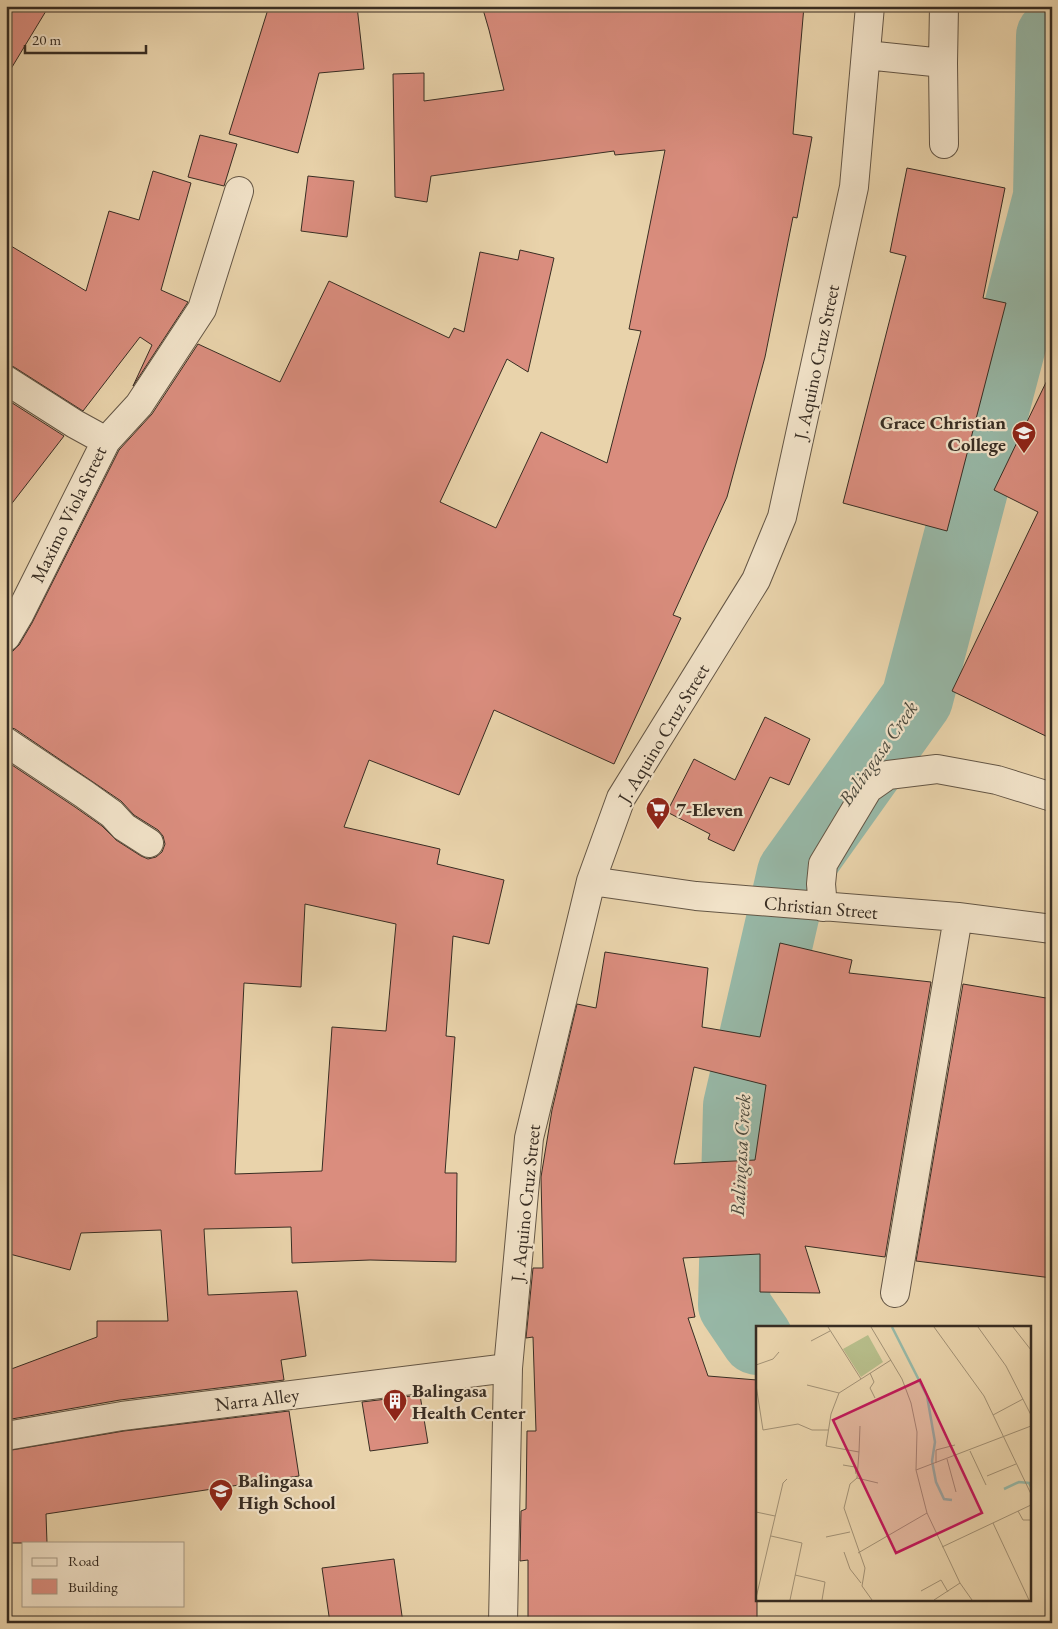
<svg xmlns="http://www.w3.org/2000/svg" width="1058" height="1629" font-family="'EB Garamond',serif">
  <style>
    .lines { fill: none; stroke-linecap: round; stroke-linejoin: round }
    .river { stroke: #97b8a7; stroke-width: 72 }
    .building { fill: #da8d7e; stroke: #382d23; fill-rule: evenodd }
    .minor-casing { stroke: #645645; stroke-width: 30 }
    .minor { stroke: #f1e2c8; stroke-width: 28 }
    .labels { text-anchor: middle; stroke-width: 4.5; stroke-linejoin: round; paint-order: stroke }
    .street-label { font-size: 19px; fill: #382d23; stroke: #f1e2c8 }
    .poi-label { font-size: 19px; font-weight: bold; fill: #382d23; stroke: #f1e2c8; text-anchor: start }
    .water-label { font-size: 20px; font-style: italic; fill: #4b493d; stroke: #f1e2c8 }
    .inset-river { fill: none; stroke: #97b8a7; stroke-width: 2.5 }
    .inset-road { fill: none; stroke: #a29175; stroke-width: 1 }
    .view { fill: #c2185b; fill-opacity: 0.15; stroke: #c2185b; stroke-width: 2.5 }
    .inset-edge { fill: none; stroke: #382d23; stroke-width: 2.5 }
  </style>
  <rect width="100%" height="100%" fill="#e9d3ab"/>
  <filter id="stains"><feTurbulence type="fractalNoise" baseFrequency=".004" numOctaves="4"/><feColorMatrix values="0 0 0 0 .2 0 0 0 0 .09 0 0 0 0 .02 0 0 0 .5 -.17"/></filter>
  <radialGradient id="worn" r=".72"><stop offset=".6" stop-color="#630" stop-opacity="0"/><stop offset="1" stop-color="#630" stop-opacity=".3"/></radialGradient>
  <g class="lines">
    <path class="river" d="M757 1339 734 1305 739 1106 793 873 917 699 1049 197 1052 36"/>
  </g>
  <path class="building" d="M6 6H49L6 77Z
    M269 6H357L364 69 319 73 298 153 229 134Z
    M482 6H804L793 134 812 137 797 218 793 217 765 357 727 497 673 615 681 618 614 764 494 710 459 795 369 760 344 827 440 849 437 864 504 880 489 944 453 936 446 1036 455 1037 445 1173H457L456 1262 370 1260 292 1263 291 1227 204 1229 208 1295 297 1291 306 1356 281 1360 284 1380 120 1400 6 1420V1371L97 1337V1321H168L161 1230 81 1233 70 1270 6 1253V761L75 807 102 826 116 840 141 856 148 859 156 857 162 852 165 844 163 836 158 830 134 815 121 801 15 729 6 726V653L13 651 19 645 32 623 119 450 152 414 198 344 280 382 329 281 449 338 454 328 464 332 480 252 518 260 520 250 554 258 528 372 507 359 440 502 496 528 541 432 607 463 641 331 629 329 665 150 615 155 614 151 431 176 427 202 395 197 393 74 424 73V101L504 90 489 30ZM305 904 396 924 386 1031 332 1027 322 1171 235 1174 244 983 301 987Z
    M200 135 237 144 224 186 188 177Z
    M907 168 1005 188 983 298 1006 303 947 531 843 503 906 256 890 252Z
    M153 171 191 183 161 290 188 302 133 386 152 345 140 337 83 411 14 367 6 364V243L86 291 109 211 139 220Z
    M308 176 354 181 347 237 301 231Z
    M1052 370V739L952 691 1038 512 994 490Z
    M6 399 64 436 6 511Z
    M765 717 810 739 789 785 770 777 734 851 708 839 710 834 667 812 694 759 735 780Z
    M780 943 852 960 849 973 931 982 885 1257 805 1246 820 1293 760 1292V1254L683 1258 695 1317 688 1318 708 1376 757 1380V1623H528V1560L520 1561 521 1511 526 1509 527 1431H536L533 1337 526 1338 533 1268H543L541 1177 552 1110 577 1004 596 1008 605 952 708 968 702 1027 760 1037ZM694 1067 766 1085 755 1160 674 1164Z
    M963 984 1052 999V1278L916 1261Z
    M420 1395 428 1443 370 1451 362 1402Z
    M289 1411 299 1476 46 1514 47 1543H6V1451L124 1431Z
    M394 1559 403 1623H330L322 1568Z"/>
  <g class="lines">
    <defs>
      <path id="minor" d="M866 55 943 63 944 6
        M943 63 944 144
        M6 380 75 424 106 441 19 615 6 637
        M106 441 139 405 202 309 239 191
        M6 742 84 794 112 814 124 827 149 843
        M591 881 696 896 958 917 1052 929
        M823 907 821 884 823 864 868 789 888 775 937 769 997 780 1052 797
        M895 1293 958 917
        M6 1436 122 1416 508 1368
        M503 1623 508 1368 529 1138 591 881 621 798 756 580 782 517 854 187 870 6"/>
    </defs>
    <use href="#minor" class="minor-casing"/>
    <use href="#minor" class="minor"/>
  </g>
  <defs>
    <symbol id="university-pin" viewBox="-11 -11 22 30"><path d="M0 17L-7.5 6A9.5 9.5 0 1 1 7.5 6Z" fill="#8f2418" stroke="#f1e2c8"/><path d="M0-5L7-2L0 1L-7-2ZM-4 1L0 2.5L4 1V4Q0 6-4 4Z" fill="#fff"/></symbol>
    <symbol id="supermarket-pin" viewBox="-11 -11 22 30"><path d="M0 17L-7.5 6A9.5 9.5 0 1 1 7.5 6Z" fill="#8f2418" stroke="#f1e2c8"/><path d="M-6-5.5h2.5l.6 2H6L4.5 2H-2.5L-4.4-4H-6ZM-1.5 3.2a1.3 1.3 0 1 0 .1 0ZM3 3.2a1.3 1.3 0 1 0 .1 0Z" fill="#fff"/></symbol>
    <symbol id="building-pin" viewBox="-11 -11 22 30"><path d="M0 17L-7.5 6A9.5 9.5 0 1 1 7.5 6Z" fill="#8f2418" stroke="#f1e2c8"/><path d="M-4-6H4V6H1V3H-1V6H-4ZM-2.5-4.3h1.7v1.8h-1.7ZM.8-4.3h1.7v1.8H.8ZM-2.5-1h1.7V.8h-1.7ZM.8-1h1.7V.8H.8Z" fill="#fff"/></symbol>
    <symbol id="school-pin" viewBox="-11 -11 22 30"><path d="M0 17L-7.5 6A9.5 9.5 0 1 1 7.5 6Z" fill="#8f2418" stroke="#f1e2c8"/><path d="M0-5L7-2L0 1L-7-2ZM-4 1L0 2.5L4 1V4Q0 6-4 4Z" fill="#fff"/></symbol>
  </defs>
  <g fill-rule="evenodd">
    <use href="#university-pin" x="1010" y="419" width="28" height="38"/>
    <use href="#supermarket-pin" x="644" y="795" width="28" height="38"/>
    <use href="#building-pin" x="381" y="1387" width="28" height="38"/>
    <use href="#school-pin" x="207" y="1477" width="28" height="38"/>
  </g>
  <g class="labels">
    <g class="street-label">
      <text transform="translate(816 362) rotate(-78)" y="7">J. Aquino Cruz Street</text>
      <text transform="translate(68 514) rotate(-64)" y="7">Maximo Viola Street</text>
      <text transform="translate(663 733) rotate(-59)" y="7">J. Aquino Cruz Street</text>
      <text transform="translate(821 907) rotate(5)" y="7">Christian Street</text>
      <text transform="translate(525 1203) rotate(-84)" y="7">J. Aquino Cruz Street</text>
      <text transform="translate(257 1399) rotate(-7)" y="7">Narra Alley</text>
    </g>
    <g class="poi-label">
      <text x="1006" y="429" text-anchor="end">Grace Christian<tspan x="1006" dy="22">College</tspan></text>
      <text x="676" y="816">7-Eleven</text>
      <text x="412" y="1397">Balingasa<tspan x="412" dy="22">Health Center</tspan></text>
      <text x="238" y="1487">Balingasa<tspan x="238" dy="22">High School</tspan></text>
    </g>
    <g class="water-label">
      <text transform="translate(878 753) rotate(-55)" y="7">Balingasa Creek</text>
      <text transform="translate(740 1155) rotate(-87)" y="7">Balingasa Creek</text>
    </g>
  </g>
  <g transform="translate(756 1326)">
    <rect width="275" height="275" fill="#e9d3ab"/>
    <path d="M112 9 127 36 105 51 87 23Z" fill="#b6bc89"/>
    <path class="inset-river" d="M136 1 171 70 179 116 176 135 180 156 188 173 196 174M248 163 263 156 273 157 275 161"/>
    <path class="inset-road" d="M72 1 105 53M115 1 146 53 155 77 161 106 160 144 171 187 204 257 216 274M178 1 228 70 275 168M222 1 250 40 275 89M257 1 275 24M55 15 74 5M0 39 17 33 23 26M114 47 118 56 114 62 119 72M0 59 7 104 42 98 56 104H72M51 59 83 67M83 67 75 88 70 120 103 126 101 152 94 158 88 182 109 242 106 260 116 274M83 67 135 34M237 89 267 73M214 125 230 159M103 126 104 100M191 133 200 166M180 137V124L199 119M87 139 99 141 100 148M160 144 275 100M231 150 260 138M101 152 122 157M262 185 267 194H274M0 186 19 190M237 197 273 274M15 210 46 217 34 274M70 211 94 206M186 221 275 179M88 226 94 243 105 257M102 227 171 187M39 249 69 256 66 274M165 265 185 254 192 266M0 272 27 157 31 153M178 274 204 257"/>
    <path class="view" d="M164 54 226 187 140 227 77 94Z"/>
    <rect width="275" height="275" class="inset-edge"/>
  </g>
  <rect width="1058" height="1629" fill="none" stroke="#e9d3ab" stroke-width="25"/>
  <rect x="8" y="8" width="1043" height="1614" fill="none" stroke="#382d23" stroke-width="2.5"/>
  <rect x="12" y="12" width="1033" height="1604" fill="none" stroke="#382d23"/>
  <rect x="22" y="1542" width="162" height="65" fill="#f1e2c8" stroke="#a79a86"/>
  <rect x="32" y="1558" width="25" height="8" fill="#f1e2c8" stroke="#a79a86"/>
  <text x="68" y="1566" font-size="15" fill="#382d23">Road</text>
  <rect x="32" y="1579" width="25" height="15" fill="#da8d7e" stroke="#a79a86"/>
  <text x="68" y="1592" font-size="15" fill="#382d23">Building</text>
  <path d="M25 45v8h121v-8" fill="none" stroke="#382d23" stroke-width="2.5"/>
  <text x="32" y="45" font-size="15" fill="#382d23" stroke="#f1e2c8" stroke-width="4" paint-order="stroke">20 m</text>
  <rect width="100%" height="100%" filter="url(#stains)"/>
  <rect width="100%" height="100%" fill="url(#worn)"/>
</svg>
